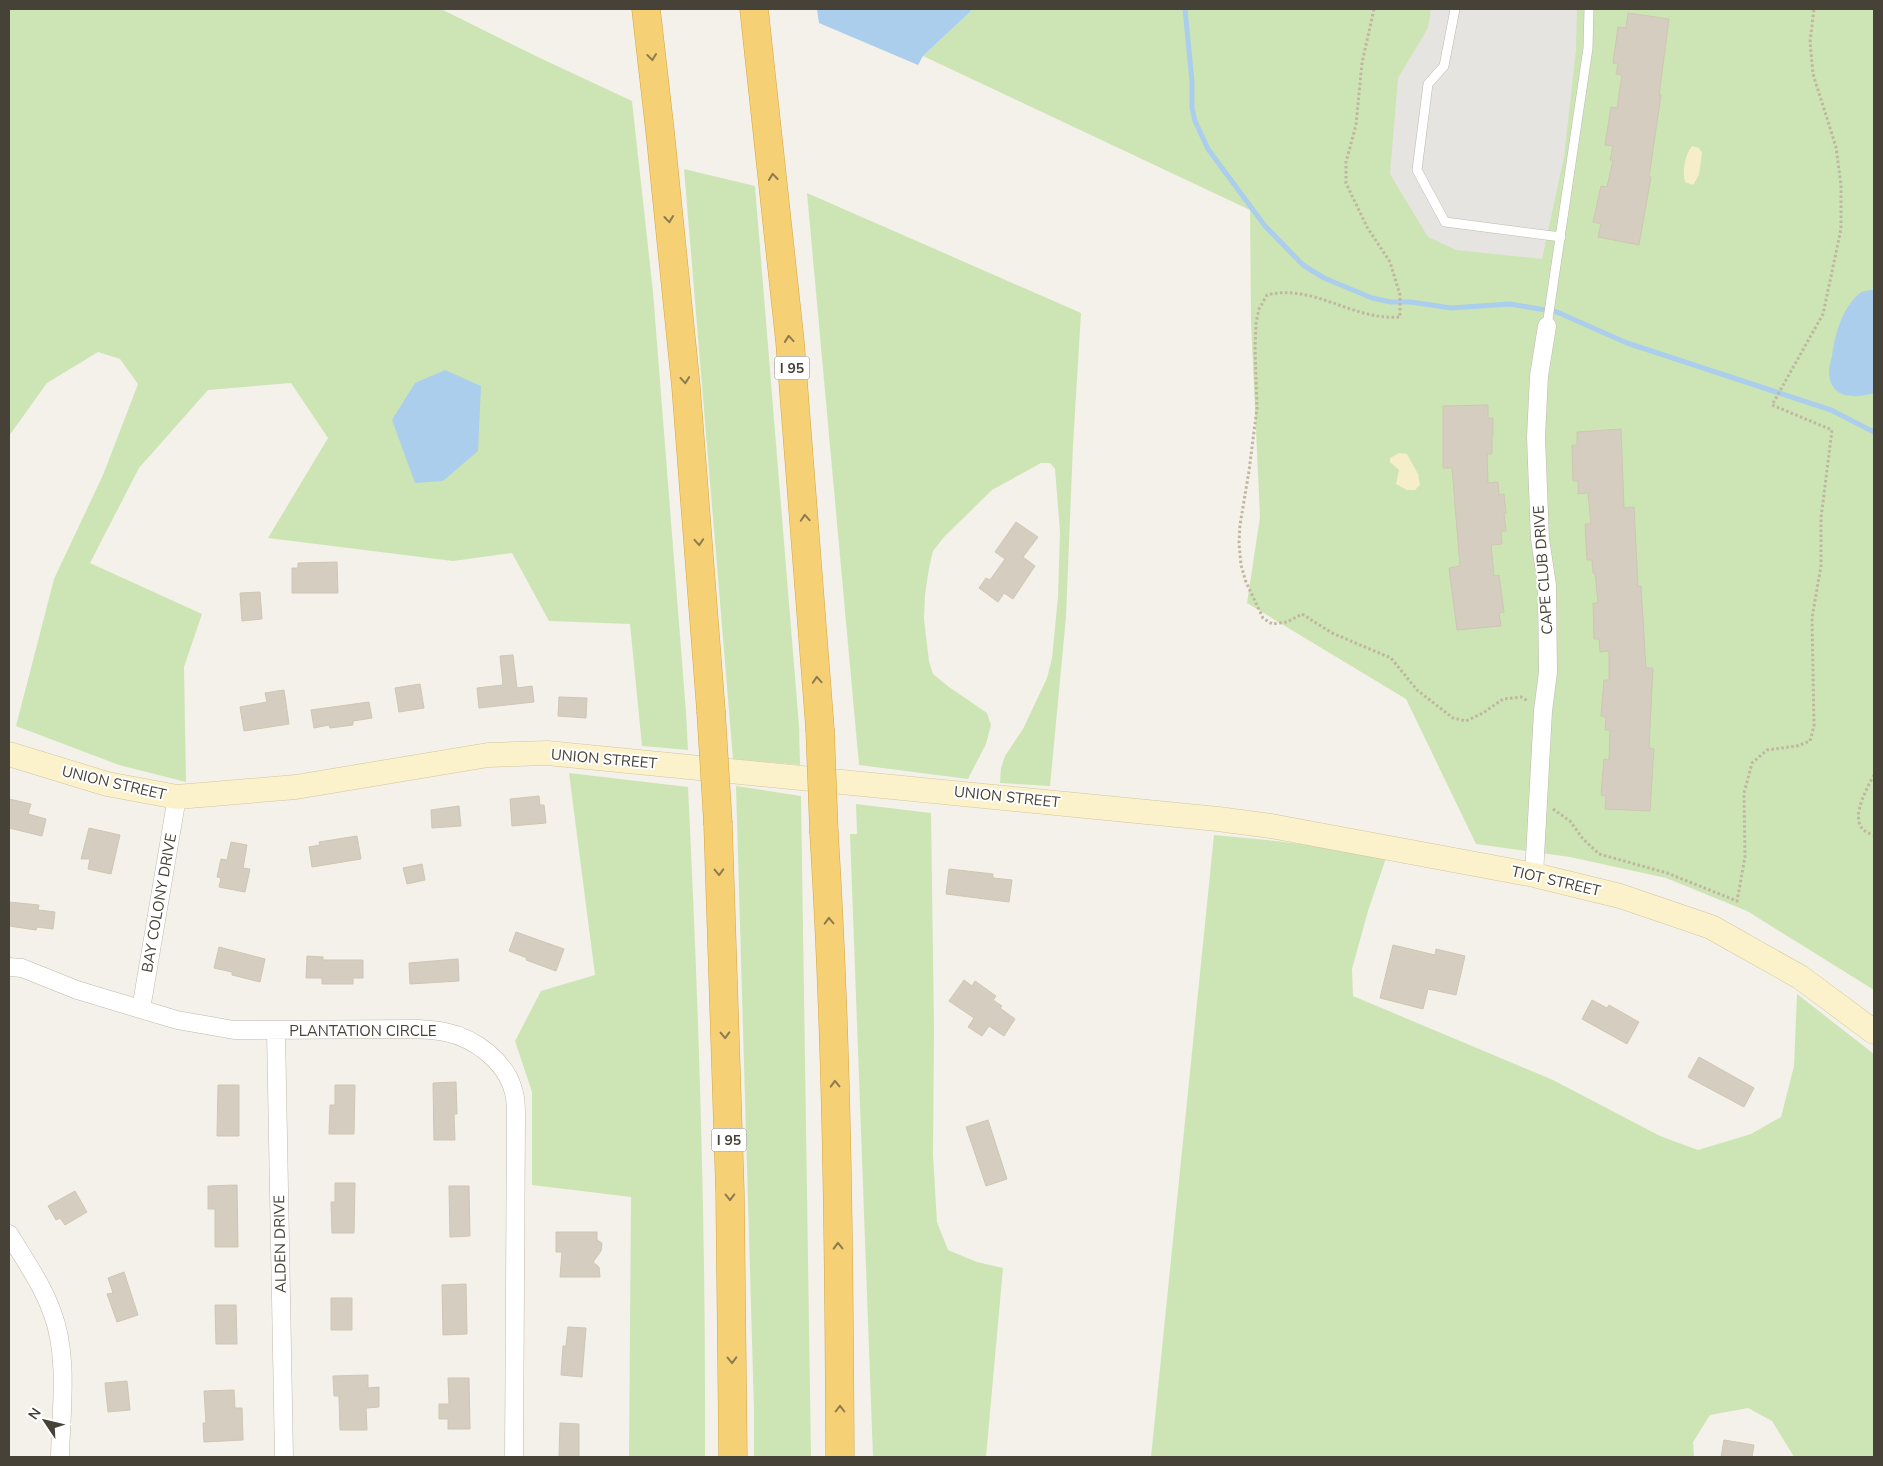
<svg xmlns="http://www.w3.org/2000/svg" width="1883" height="1466" font-family="'Nunito Sans',sans-serif">
  <style>
    .green { fill: #cde5b5 }
    .sand { fill: #f5eec8 }
    .parking { fill: #e5e4e1 }
    .water { fill: #aaceec }
    .lines { fill: none; stroke-linecap: round; stroke-linejoin: round }
    .stream { stroke: #aaceec; stroke-width: 5 }
    .building { fill: #d5cdc0; stroke: #cfc6b3 }
    .lane-casing { stroke: #bfb9ad; stroke-width: 10 }
    .street-casing { stroke: #bfb9ad; stroke-width: 19 }
    .secondary-casing { stroke: #d0c69c; stroke-width: 25 }
    .highway-casing { stroke: #d4a644; stroke-width: 29 }
    .path { stroke: #c0b69f; stroke-width: 3; stroke-dasharray: 2.5 2.5; stroke-linecap: butt }
    .lane { stroke: #fff; stroke-width: 9 }
    .street { stroke: #fff; stroke-width: 18 }
    .secondary { stroke: #fbf2cc; stroke-width: 24 }
    .highway { stroke: #f5d074; stroke-width: 28 }
    .highway-bridge-casing { stroke: #d4a644; stroke-width: 29; stroke-linecap: butt }
    .highway-bridge { stroke: #f5d074; stroke-width: 28 }
    .oneway { stroke: #8d7b50 }
    .labels { text-anchor: middle; stroke-width: 4; stroke-linejoin: round; paint-order: stroke }
    .shield { fill: #fff; stroke: #7e7b74; stroke-width: 1 }
    .shield-label { font-size: 14px; font-weight: bold; fill: #474238 }
    .street-label { font-size: 15px; fill: #474238; stroke: #fff }
  </style>
  <rect width="100%" height="100%" fill="#f4f1ea"/>
  <path class="green" d="M9 9H441L540 58 632 101 653 292 686 712 688 750 642 746 630 624 549 621 512 553 453 561 268 538 328 438 291 383 208 390 139 468 90 563 202 614 184 667 186 782 119 765 16 726 54 579 103 475 138 384 120 359 98 352 47 383 9 436Z
    M973 9H1874V990L1747 911 1666 878 1570 857 1476 844 1406 699 1247 603 1260 517 1251 322 1250 210 923 56Z
    M684 169 755 186 799 726 800 765 733 759Z
    M807 193 1081 313 1073 445 1066 617 1050 786 1000 783 1001 768 1005 756 1023 729 1047 678 1052 658 1058 597 1060 532 1055 469 1050 463H1041L992 490 944 537 933 551 929 568 925 595 924 619 929 661 933 674 949 687 987 713 991 725 986 744 968 779 859 765Z
    M569 773 688 787C699 1010 706 1234 705 1457H629L631 1197 532 1185V1092L515 1041 541 991 595 975Z
    M736 786 801 796 811 1457H754V1411Z
    M856 804 931 813 934 1028 933 1155 937 1222 948 1250 977 1262 1003 1268 986 1457H873L850 834H857Z
    M1214 835 1276 841 1387 855 1368 911 1352 969 1353 996 1553 1080 1660 1136 1698 1150 1751 1134 1781 1117 1794 1066 1797 994 1874 1054V1457H1794L1772 1421 1748 1408 1710 1415 1693 1442 1694 1457H1151Z"/>
  <path class="sand" d="M1692 146 1699 148 1702 153 1699 175 1693 185 1685 182C1682 170 1685 155 1692 146Z
    M1399 453 1407 454 1418 474 1420 485 1415 490H1407L1396 484 1399 470 1390 462V458Z"/>
  <path class="parking" d="M1431 9H1577L1576 50 1564 157 1542 259 1456 250 1428 237 1390 174 1398 78 1428 28Z"/>
  <path class="water" d="M817 9H973L923 56 918 65 819 23Z
    M1871 290H1874V393C1855 399 1829 399 1829 371 1829 366 1831 361 1832 356 1835 334 1842 308 1860 293 1863 291 1867 291 1871 290Z
    M445 370 481 386 478 451 443 481 415 483 392 420 415 383Z"/>
  <g class="lines">
    <path class="stream" d="M1185 9 1192 81V108L1195 121 1208 149 1265 226 1303 265 1324 278 1372 298 1391 302H1411L1451 308 1510 304 1557 312 1627 343 1831 410 1874 432"/>
  </g>
  <path class="building" d="M1628 13 1669 19 1659 95H1661L1649 177H1651L1639 245 1598 237 1601 224 1593 222 1601 186 1607 187 1613 160H1610L1613 146 1605 145 1611 107 1617 108 1622 75 1616 74 1618 64 1613 63 1618 27 1626 28Z
    M1488 405V418H1493V436H1492V454H1487L1488 483 1498 482 1499 495 1504 494 1506 513H1504L1506 531H1501L1502 544 1491 545 1494 576 1499 575 1504 612 1499 613 1501 626 1457 630 1449 568 1460 566 1452 468H1443V406Z
    M1621 429 1624 508 1634 507 1638 586H1641L1646 668H1653L1649 748 1654 749 1650 811 1605 809 1606 796 1601 795 1604 759 1609 760 1610 730H1605L1606 717 1601 716 1604 680H1609V651L1600 652 1599 639H1594L1593 603H1598L1595 573H1593L1592 560H1587L1585 524H1591L1588 493 1578 494V481H1573L1572 445H1577V432Z
    M1016 522 1038 537 1023 557 1035 566 1013 599 1004 593 998 602 979 588 986 578 990 580 1005 559 995 552Z
    M337 562 338 593H292V568H298V563Z
    M260 592 262 619 242 621 240 593Z
    M513 655 517 688 532 686 534 702 479 708 477 688 503 685 500 656Z
    M420 684 424 708 399 712 395 688Z
    M284 690 289 724 244 731 240 707 267 702 265 693Z
    M559 697 587 698 586 718 558 716Z
    M369 702 372 718 353 721V725L330 728 329 725 314 728 311 710Z
    M539 796 540 805H544L546 823 512 826 510 799Z
    M9 799 31 804 28 814 46 819 42 836 9 828Z
    M459 806 461 826 432 828 431 810Z
    M89 828 120 835 111 874 88 869 90 859H81Z
    M357 836 361 859 312 867 309 847 320 845 319 842Z
    M231 842 247 845 243 868 250 869 245 892 219 887 221 878 217 877 221 859 227 860Z
    M422 864 425 880 407 884 403 868Z
    M949 869 993 874V878L1012 880 1009 902 946 894Z
    M9 902 39 905 38 910 55 912 53 929 37 927 36 930 9 926Z
    M516 932 564 949 556 971 526 960 527 958 509 951Z
    M1393 945 1435 955 1436 949 1465 956 1456 995 1428 989 1423 1009 1380 998Z
    M219 947 265 959 260 982 232 975V972L214 968Z
    M307 956 323 957V960H363V978H353V984H322V978H306Z
    M458 959 459 981 410 984 409 963Z
    M964 980 972 986 975 981 996 996 993 1000 1002 1006 1000 1008 1015 1019 1004 1036 989 1026 982 1036 968 1027 974 1018 949 1001Z
    M1592 1000 1607 1008 1609 1005 1639 1022 1627 1044 1582 1019Z
    M1699 1057 1754 1088 1744 1107 1688 1077Z
    M456 1082 457 1114H454L455 1140H434L433 1083Z
    M218 1085H239V1136H217Z
    M335 1085H355L354 1134H329L330 1105H335Z
    M988 1120 1007 1179 986 1186 966 1127Z
    M335 1183H355L354 1233H332L331 1202H335Z
    M237 1185 238 1247H215V1209H208V1186Z
    M449 1186H469L470 1236 450 1237Z
    M75 1191 87 1212 65 1225 60 1218 56 1220 48 1206Z
    M556 1232H597V1240L602 1243 601 1251 593 1262 599 1267 600 1277H560L562 1252H556Z
    M124 1272 138 1315 117 1322 107 1294 113 1293 108 1278Z
    M466 1284 467 1334 443 1335 442 1285Z
    M331 1298H352V1330H331Z
    M215 1305H236L237 1344H216Z
    M568 1327 586 1328 582 1377 561 1375 563 1346H566Z
    M368 1375V1388L379 1387V1407L366 1408 367 1430H340L339 1396H334L333 1376Z
    M448 1378H469L470 1429H448V1419H439V1404H449Z
    M127 1381 130 1410 108 1412 105 1383Z
    M234 1390 235 1408H242L243 1440 204 1442 203 1423H206L204 1391Z
    M560 1423 579 1424V1457H559Z
    M1724 1440 1754 1445 1752 1457H1721Z"/>
  <g class="lines">
    <defs>
      <path id="lane" d="M1455 9 1444 66 1428 84 1417 170 1445 222 1561 237
        M1547 326 1588 48 1589 9"/>
      <path id="street" d="M1534 875 1543 711 1548 672 1547 585 1540 539 1536 437 1539 376 1547 326
        M9 967 22 968 77 990 177 1020 234 1030 418 1029C427 1030 436 1030 445 1032 475 1038 507 1062 514 1093 516 1100 516 1109 516 1116L514 1457
        M141 1009 177 797
        M276 1031 284 1457
        M9 1234C24 1259 42 1284 52 1312 69 1356 61 1411 60 1457"/>
      <path id="secondary" d="M9 754 107 784 177 797 296 787 488 755 547 753 1218 819 1271 826 1534 875 1620 896 1711 927 1800 977 1874 1032"/>
      <path id="highway" d="M646 9 660 131 686 387 711 711
        M754 9 790 342 820 729
        M718 824 730 1192 733 1457
        M824 833C837 1041 839 1249 840 1457"/>
    </defs>
    <use href="#lane" class="lane-casing"/>
    <use href="#street" class="street-casing"/>
    <use href="#secondary" class="secondary-casing"/>
    <use href="#highway" class="highway-casing"/>
    <path class="path" d="M1374 9 1362 63 1356 125 1346 162V183L1367 227 1390 262 1400 295V317C1353 321 1313 283 1267 295L1259 309 1256 323 1255 349 1257 408 1249 471 1240 525 1239 543 1241 565 1246 582 1263 618 1272 624 1287 622 1302 614 1332 633 1391 658 1417 690 1453 718 1466 721 1483 713 1503 699 1521 697 1528 701
      M1874 775C1865 792 1844 828 1874 835
      M1553 809 1570 821 1583 839 1599 854 1667 873 1737 901 1745 857 1744 793 1752 763 1767 750 1797 746 1810 741 1814 726 1812 618 1821 566V518L1832 430 1772 405 1823 314 1841 229V185L1836 147 1813 74 1810 42 1814 9"/>
    <use href="#lane" class="lane"/>
    <use href="#street" class="street"/>
    <use href="#secondary" class="secondary"/>
    <use href="#highway" class="highway"/>
    <defs>
      <path id="highway-bridge" d="M711 711 718 824
        M820 729 824 833"/>
    </defs>
    <use href="#highway-bridge" class="highway-bridge-casing"/>
    <use href="#highway-bridge" class="highway-bridge"/>
  </g>
  <defs><path id="oneway-chevron" d="M-2-3.5L2.5 0L-2 3.5" fill="none" stroke-width="1.6" stroke-linecap="round" stroke-linejoin="round" transform="scale(1.25)"/></defs>
  <g class="oneway">
    <use href="#oneway-chevron" transform="translate(652 57) rotate(83)"/>
    <use href="#oneway-chevron" transform="translate(773 177) rotate(-96)"/>
    <use href="#oneway-chevron" transform="translate(669 219) rotate(84)"/>
    <use href="#oneway-chevron" transform="translate(789 339) rotate(-95)"/>
    <use href="#oneway-chevron" transform="translate(685 380) rotate(85)"/>
    <use href="#oneway-chevron" transform="translate(805 518) rotate(-94)"/>
    <use href="#oneway-chevron" transform="translate(699 542) rotate(86)"/>
    <use href="#oneway-chevron" transform="translate(817 680) rotate(-94)"/>
    <use href="#oneway-chevron" transform="translate(719 872) rotate(88)"/>
    <use href="#oneway-chevron" transform="translate(829 921) rotate(-92)"/>
    <use href="#oneway-chevron" transform="translate(725 1035) rotate(88)"/>
    <use href="#oneway-chevron" transform="translate(835 1084) rotate(-92)"/>
    <use href="#oneway-chevron" transform="translate(730 1197) rotate(89)"/>
    <use href="#oneway-chevron" transform="translate(838 1246) rotate(-91)"/>
    <use href="#oneway-chevron" transform="translate(732 1360) rotate(89)"/>
    <use href="#oneway-chevron" transform="translate(840 1409) rotate(-90)"/>
  </g>
  <g class="labels">
    <g class="shield">
      <rect x="774.5" y="356.5" width="35" height="23" rx="4"/>
      <rect x="711.5" y="1128.5" width="35" height="23" rx="4"/>
    </g>
    <g class="shield-label">
      <text x="792" y="373">I 95</text>
      <text x="729" y="1145">I 95</text>
    </g>
    <g class="street-label">
      <text transform="translate(1543 570) rotate(-94)" y="5">CAPE CLUB DRIVE</text>
      <text transform="translate(604 759) rotate(5)" y="5">UNION STREET</text>
      <text transform="translate(114 783) rotate(13)" y="5">UNION STREET</text>
      <text transform="translate(1007 797) rotate(6)" y="5">UNION STREET</text>
      <text transform="translate(1556 881) rotate(13)" y="5">TIOT STREET</text>
      <text transform="translate(159 903) rotate(-80)" y="5">BAY COLONY DRIVE</text>
      <text x="363" y="1036">PLANTATION CIRCLE</text>
      <text transform="translate(280 1244) rotate(-91)" y="5">ALDEN DRIVE</text>
    </g>
  </g>
  <rect width="1883" height="1466" fill="none" stroke="#474238" stroke-width="20"/>
  <g transform="translate(45 1421) rotate(305)" stroke="#ffffff" stroke-width="4" paint-order="stroke">
  <path d="M0-4L9 19L0 12L-9 19Z" fill="#474238"/>
  <text y="-8" font-size="14" font-weight="bold" text-anchor="middle" fill="#474238">N</text>
  </g>
</svg>
